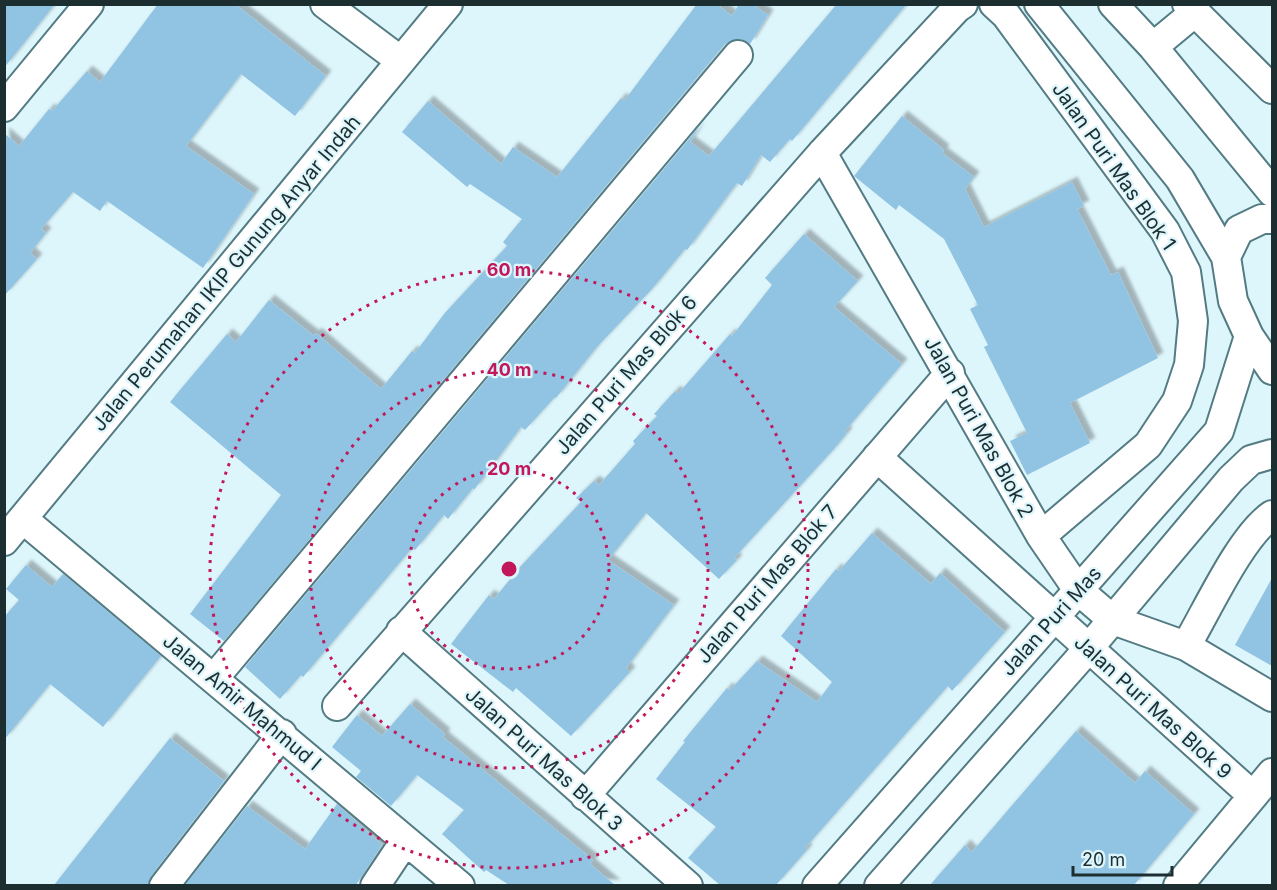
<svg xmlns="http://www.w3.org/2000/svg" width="1277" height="890" font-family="Inter,sans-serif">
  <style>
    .building { fill: #91c3e3; filter: url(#shadow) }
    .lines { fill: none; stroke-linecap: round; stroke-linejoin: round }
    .minor-casing { stroke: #537b83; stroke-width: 32 }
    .minor { stroke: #fff; stroke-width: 28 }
    .ring { fill: none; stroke: #c2185b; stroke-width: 3; stroke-dasharray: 3 6 }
    .labels { text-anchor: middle; stroke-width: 4.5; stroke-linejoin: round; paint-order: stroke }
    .street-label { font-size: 20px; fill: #1d2e31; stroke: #ddf6fc }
    .centre { fill: #c2185b; stroke: #ddf6fc; stroke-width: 3 }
    .ring-label { font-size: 18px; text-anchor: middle; font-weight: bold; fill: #c2185b; stroke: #ddf6fc; stroke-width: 4.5; stroke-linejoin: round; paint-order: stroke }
  </style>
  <defs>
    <filter id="shadow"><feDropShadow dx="5.5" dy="-5.5" stdDeviation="1.5" flood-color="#0004"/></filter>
  </defs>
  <rect width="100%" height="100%" fill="#ddf6fc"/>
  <path class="building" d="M4 4H55L4 68Z
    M158 4H235L326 76 295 116 241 74 186 146 254 194 203 268 107 201 100 211 73 192 41 229 46 233 30 253 37 259 4 296V133L19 146 49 109 52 111 87 71 100 82Z
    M697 4H717L732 16 739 4H752L768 15 750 44 740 39 725 44 224 641 190 614 281 495 170 402 227 334 236 342 269 300 314 336 316 333 381 389 412 351 415 353 444 314 507 246 503 242 522 219 470 184 467 187 402 132 428 101 501 164 513 147 557 177 621 98 624 101Z
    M837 4H907L792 141 790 139 770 162 761 155 742 186 737 183 687 250 685 249 652 289 596 348 556 398 555 397 525 430 521 427 474 490 473 488 448 519 444 515 415 550 412 548 303 677 301 675 280 699 245 667 700 126 690 142 709 156Z
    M902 116 944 150 942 153 974 177 965 189 984 227 1072 182 1084 206 1077 209 1111 275 1118 272 1158 358 1070 403 1090 443 1027 475 1010 441 1027 433 984 347 988 345 970 309 978 305 944 239 899 205 896 210 854 176Z
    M804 234 858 281 834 307 902 364 845 431 847 433 834 449 734 558 737 560 719 579 646 513 608 560 674 605 626 668 630 672 571 736 516 688 513 692 451 644 489 595 494 599 520 567 581 502 576 498 594 481 599 485 635 444 633 441 657 416 654 414 675 391 678 394 730 334 732 336 772 285 765 278Z
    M872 533 931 584 940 573 1005 632 952 691 948 686 805 848 807 850 776 885H720L688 858 716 827 656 779 685 742 683 741 727 688 730 690 757 661 817 702 832 682 781 636 836 569 839 571Z
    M26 565 52 587 63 574 161 656 103 727 50 684 4 740V617L19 600 6 589Z
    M1272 578V666L1235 645Z
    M410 704 445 734 443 737 593 860 590 864 615 885H509L486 870 484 872 442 834 464 810 417 775 391 806 356 777 361 771 332 747 357 715 382 736Z
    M1076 731 1135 783 1145 771 1194 814 1134 885H930L965 845 972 852Z
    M170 738 224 781 151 876 148 885H54Z
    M337 804 382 845 356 885H185L247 806 305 849Z"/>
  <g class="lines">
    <defs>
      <path id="minor" d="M325 4 401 61
        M994 4 1006 15 1165 231 1186 272 1193 321 1189 365 1177 401 1148 445 1041 536
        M1039 4 1180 179 1226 257
        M1113 4 1153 47 1272 192
        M1187 4 1272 89
        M1153 47 1194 13
        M4 107 89 4
        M822 153 1041 536 1078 590 1113 620 1186 646 1272 697
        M1272 219H1262L1239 230 1226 257 1233 301 1249 336 1272 370
        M877 457 1253 796 1272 773
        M23 519 460 886
        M4 541 448 4
        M401 631 688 886
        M1186 646C1207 611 1240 537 1272 515
        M215 677 738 55
        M337 706 822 153 957 8 963 4
        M585 796 950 373
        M164 886 282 734
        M375 886 405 841
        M817 886 1219 431 1249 336
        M879 886 1088 649 1231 479 1251 460 1272 454
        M1178 886 1253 796"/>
    </defs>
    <use href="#minor" class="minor-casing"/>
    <use href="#minor" class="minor"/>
  </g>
  <g class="ring">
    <circle cx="509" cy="569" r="100"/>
    <circle cx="509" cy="569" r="199"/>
    <circle cx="509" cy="569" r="299"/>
  </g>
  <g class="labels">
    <g class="street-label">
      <text transform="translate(1114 166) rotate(55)" y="7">Jalan Puri Mas Blok 1</text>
      <text transform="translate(226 273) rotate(-50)" y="7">Jalan Perumahan IKIP Gunung Anyar Indah</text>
      <text transform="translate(626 375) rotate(-49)" y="7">Jalan Puri Mas Blok 6</text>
      <text transform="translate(979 427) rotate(61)" y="7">Jalan Puri Mas Blok 2</text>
      <text transform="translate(767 584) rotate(-49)" y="7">Jalan Puri Mas Blok 7</text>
      <text transform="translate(1051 621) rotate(-48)" y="7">Jalan Puri Mas</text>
      <text transform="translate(242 702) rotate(40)" y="7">Jalan Amir Mahmud I</text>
      <text transform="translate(1153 707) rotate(42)" y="7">Jalan Puri Mas Blok 9</text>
      <text transform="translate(544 759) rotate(42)" y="7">Jalan Puri Mas Blok 3</text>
    </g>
  </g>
  <circle cx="509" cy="569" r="9" class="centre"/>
  <g class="ring-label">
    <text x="509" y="276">60 m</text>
    <text x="509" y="376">40 m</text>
    <text x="509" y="475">20 m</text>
  </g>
  <rect width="1277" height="890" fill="none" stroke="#1d2e31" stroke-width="12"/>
  <path d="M1073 866v9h99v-9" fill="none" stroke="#1d2e31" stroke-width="3"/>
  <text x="1082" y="866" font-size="18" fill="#1d2e31" stroke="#ddf6fc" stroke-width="4.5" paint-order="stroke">20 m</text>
</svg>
